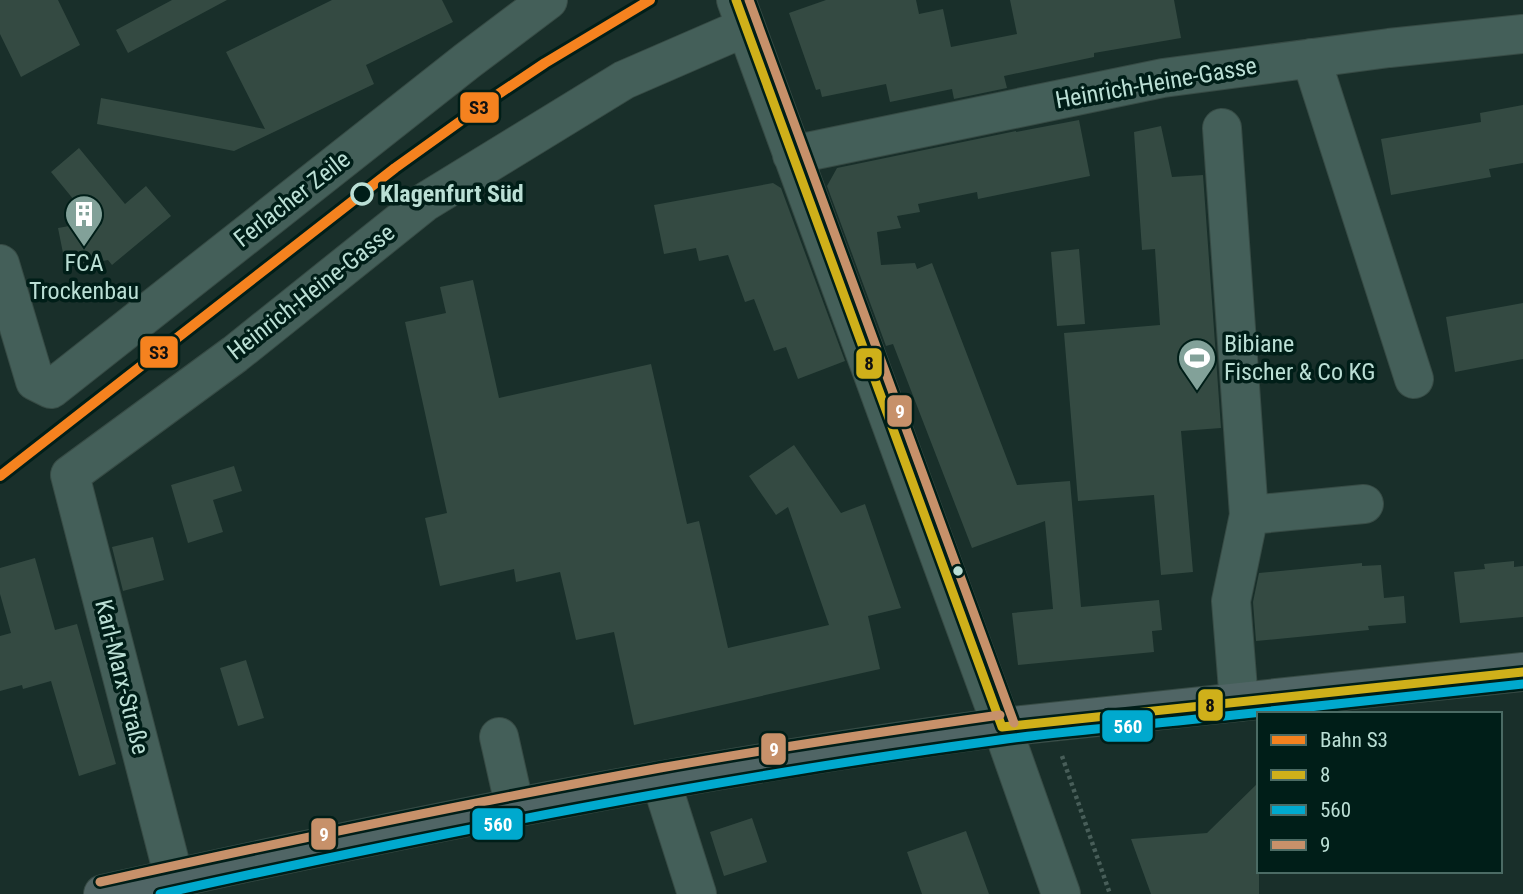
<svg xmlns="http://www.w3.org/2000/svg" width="1523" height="894" font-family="'Roboto Condensed',sans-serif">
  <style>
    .building { fill: #344a42 }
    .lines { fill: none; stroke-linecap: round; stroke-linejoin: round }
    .minor-casing { stroke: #374b45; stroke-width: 40 }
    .major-casing { stroke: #374b45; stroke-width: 40 }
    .path { stroke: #485e59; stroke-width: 4.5; stroke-dasharray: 3.5 3.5; stroke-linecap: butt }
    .minor { stroke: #445f59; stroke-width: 38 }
    .major { stroke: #506565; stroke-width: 38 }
    .bus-1-casing { stroke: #001e18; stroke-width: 14 }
    .bus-2-casing { stroke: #001e18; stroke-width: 14 }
    .bus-3-casing { stroke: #001e18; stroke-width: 14 }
    .bus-1 { stroke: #cfb01a; stroke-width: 9 }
    .bus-2 { stroke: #00a9ce; stroke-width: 9 }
    .bus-3 { stroke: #c7916a; stroke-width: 9 }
    .rail-1-casing { stroke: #001e18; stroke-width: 16 }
    .rail-1 { stroke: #f5821f; stroke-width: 10 }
    .stop-dot { fill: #001e18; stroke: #bbdfd5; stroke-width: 3.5 }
    .bus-dot { fill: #bbdfd5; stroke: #001e18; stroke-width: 2.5 }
    .labels { text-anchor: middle; stroke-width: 7; stroke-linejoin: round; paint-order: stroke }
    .street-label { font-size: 24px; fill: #bbdfd5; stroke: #001e18 }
    .stop-label { font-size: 24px; font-weight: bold; fill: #bbdfd5; stroke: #001e18; text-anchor: start }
    .poi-label { font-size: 24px; fill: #bbdfd5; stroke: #001e18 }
    .line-badge { stroke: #001e18; stroke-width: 2.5 }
    .badge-label { font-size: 19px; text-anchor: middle; font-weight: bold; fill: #fff }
    .pale-badge-label { font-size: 19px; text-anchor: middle; font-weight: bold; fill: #111 }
  </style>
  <rect width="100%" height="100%" fill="#192f2a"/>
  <path class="building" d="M0 0H58L80 45 21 77 0 34Z
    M172 0H227L128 53 116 30Z
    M332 0H442L453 22 366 65 374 84 234 151 97 124 101 98 265 129 226 52Z
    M826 0H916L919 14 943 9 951 47 1017 34 1010 0H1174L1181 38 1094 53V57L1004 76 1007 88 954 99 952 89 890 102 886 84 822 97 820 89 816 90 789 13Z
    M1523 105V163L1489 169 1491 177 1391 195 1381 139 1481 122 1480 113Z
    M1079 120 1090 176 978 199 977 192 918 204 920 212 897 216 901 228 877 232 881 265 915 263 917 269 932 263 1017 485 1070 481 1081 607 1159 600 1162 630 1152 631 1154 652 1018 665 1012 613 1053 609 1045 521 972 548 893 344 886 346 827 186 837 168 1016 131V132Z
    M1161 126 1172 177 1203 175 1221 428 1181 431 1193 572 1161 575 1154 495 1078 501 1064 333 1160 325 1155 249 1142 250 1134 132Z
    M79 148 125 204 146 186 171 216 112 265 108 260 66 268 58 228 92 222 51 172Z
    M773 183 781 188 845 361 798 379 786 347 774 351 754 299 745 302 728 255 699 261 696 248 664 254 654 205Z
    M1079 249 1085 324 1057 326 1051 252Z
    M473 280 499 398 651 364 687 524 699 521 728 648 829 625 788 507 776 515 749 476 794 445 841 513 865 504 901 608 868 616 880 669 634 725 614 632 576 640 560 572 516 582 514 569 440 586 425 518 447 513 405 322 446 313 440 287Z
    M1523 303V359L1455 372 1446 317Z
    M234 466 242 491 213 500 223 532 188 543 171 485Z
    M153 537 164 580 123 591 112 547Z
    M35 558 55 630 77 624 116 764 79 776 51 681 23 689 22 685 0 691V636L11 633 0 594V568Z
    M1514 561V567L1523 566V617L1460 623 1454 572 1485 569 1484 564Z
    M1362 563V566L1381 565 1384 598 1404 596 1406 623 1368 626 1369 630 1256 641 1253 602 1259 573Z
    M246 660 264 718 238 726 220 668Z
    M1259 782V894H1151L1131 839 1207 833Z
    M752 818 767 862 724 876 710 832Z
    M966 831 989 894H922L907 852Z"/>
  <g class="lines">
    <defs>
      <path id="minor" d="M736 0 1002 727 1061 894
        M1311 58 1414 379
        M1222 128 1249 515 1231 601 1239 702
        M792 155 1163 78 1389 48 1523 34
        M0 264 35 381 51 389 467 61 548 0
        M1249 515 1364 504
        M499 737 515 808
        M661 781 697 894
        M174 878 70 475 235 354 425 202 624 80 746 27"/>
      <path id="major" d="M103 894C400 828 700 767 1002 727L1523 672"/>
    </defs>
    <use href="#minor" class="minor-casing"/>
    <use href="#major" class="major-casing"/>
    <path class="path" d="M1062 756 1110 894"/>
    <use href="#minor" class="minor"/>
    <use href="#major" class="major"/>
    <defs>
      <path id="bus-1" d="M736 0 1002 727
        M1002 727 1523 672"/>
      <path id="bus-2" d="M160 894C438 833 717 778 999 740 1058 732 1118 727 1178 721 1293 709 1408 696 1523 684"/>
      <path id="bus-3" d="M749 0 1014 723
        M100 882C286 841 473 802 660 768 773 748 887 731 1000 715"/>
    </defs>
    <use href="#bus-1" class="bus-1-casing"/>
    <use href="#bus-2" class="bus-2-casing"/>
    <use href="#bus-3" class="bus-3-casing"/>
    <use href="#bus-1" class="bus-1"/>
    <use href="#bus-2" class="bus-2"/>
    <use href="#bus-3" class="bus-3"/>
    <defs>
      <path id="rail-1" d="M0 476 395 168 494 97 545 63 650 0"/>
    </defs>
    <use href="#rail-1" class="rail-1-casing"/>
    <use href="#rail-1" class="rail-1"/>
  </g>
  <defs>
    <symbol id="building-pin" viewBox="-11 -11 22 30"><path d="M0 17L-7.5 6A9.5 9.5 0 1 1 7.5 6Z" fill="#82a199" stroke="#001e18"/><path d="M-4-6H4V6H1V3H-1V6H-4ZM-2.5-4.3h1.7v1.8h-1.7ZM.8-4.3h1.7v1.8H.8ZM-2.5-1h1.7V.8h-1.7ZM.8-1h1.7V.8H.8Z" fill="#fff"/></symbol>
    <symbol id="stadium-pin" viewBox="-11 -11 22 30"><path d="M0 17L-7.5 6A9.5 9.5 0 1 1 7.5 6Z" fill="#82a199" stroke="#001e18"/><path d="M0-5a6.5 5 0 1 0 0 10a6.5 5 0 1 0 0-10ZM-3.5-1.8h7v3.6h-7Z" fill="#fff"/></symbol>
  </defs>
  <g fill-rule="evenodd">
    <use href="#building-pin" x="62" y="192" width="44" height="60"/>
    <use href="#stadium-pin" x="1175" y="336" width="44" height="60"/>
  </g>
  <circle class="stop-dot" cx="362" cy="194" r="10"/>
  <circle class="bus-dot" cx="958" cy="571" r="6"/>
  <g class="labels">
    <g class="street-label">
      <text transform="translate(1156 83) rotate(-10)" y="8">Heinrich-Heine-Gasse</text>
      <text transform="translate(292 199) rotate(-38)" y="8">Ferlacher Zeile</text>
      <text transform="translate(311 292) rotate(-38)" y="8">Heinrich-Heine-Gasse</text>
      <text transform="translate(122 677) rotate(76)" y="8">Karl-Marx-Straße</text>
    </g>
    <g class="stop-label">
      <text x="380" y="202">Klagenfurt Süd</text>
    </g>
    <g class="poi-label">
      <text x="84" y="271">FCA<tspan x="84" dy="28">Trockenbau</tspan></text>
      <text x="1224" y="352" text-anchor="start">Bibiane<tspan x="1224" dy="28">Fischer &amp; Co KG</tspan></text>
    </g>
  </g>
  <g class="line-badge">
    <rect x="459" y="91" width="41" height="33" rx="7" fill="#f5821f"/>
    <rect x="139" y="335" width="40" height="34" rx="7" fill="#f5821f"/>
    <rect x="855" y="347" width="28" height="33" rx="7" fill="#cfb01a"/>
    <rect x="886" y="394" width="27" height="34" rx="7" fill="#c7916a"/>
    <rect x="1197" y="688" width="27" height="34" rx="7" fill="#cfb01a"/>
    <rect x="1101" y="709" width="53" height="34" rx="7" fill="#00a9ce"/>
    <rect x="760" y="732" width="27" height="34" rx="7" fill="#c7916a"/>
    <rect x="471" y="807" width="53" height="34" rx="7" fill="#00a9ce"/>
    <rect x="310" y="817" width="27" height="34" rx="7" fill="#c7916a"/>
  </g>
  <g class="badge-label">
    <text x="900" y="418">9</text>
    <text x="1128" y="733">560</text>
    <text x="774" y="756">9</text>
    <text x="498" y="831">560</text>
    <text x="324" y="841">9</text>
  </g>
  <g class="pale-badge-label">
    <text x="479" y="114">S3</text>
    <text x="159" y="359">S3</text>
    <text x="869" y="370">8</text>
    <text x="1210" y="712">8</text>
  </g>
  <rect x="1257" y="712" width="245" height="161" fill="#001e18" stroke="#4b6b64" stroke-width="2"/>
  <rect x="1271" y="735" width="35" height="10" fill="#f5821f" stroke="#4b6b64" stroke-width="2"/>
  <text x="1320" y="747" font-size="21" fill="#bbdfd5">Bahn S3</text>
  <rect x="1271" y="770" width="35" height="10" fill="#cfb01a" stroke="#4b6b64" stroke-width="2"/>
  <text x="1320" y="782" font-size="21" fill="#bbdfd5">8</text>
  <rect x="1271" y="805" width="35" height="10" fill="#00a9ce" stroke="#4b6b64" stroke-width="2"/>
  <text x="1320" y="817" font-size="21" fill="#bbdfd5">560</text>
  <rect x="1271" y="840" width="35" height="10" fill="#c7916a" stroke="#4b6b64" stroke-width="2"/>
  <text x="1320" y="852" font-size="21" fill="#bbdfd5">9</text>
</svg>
